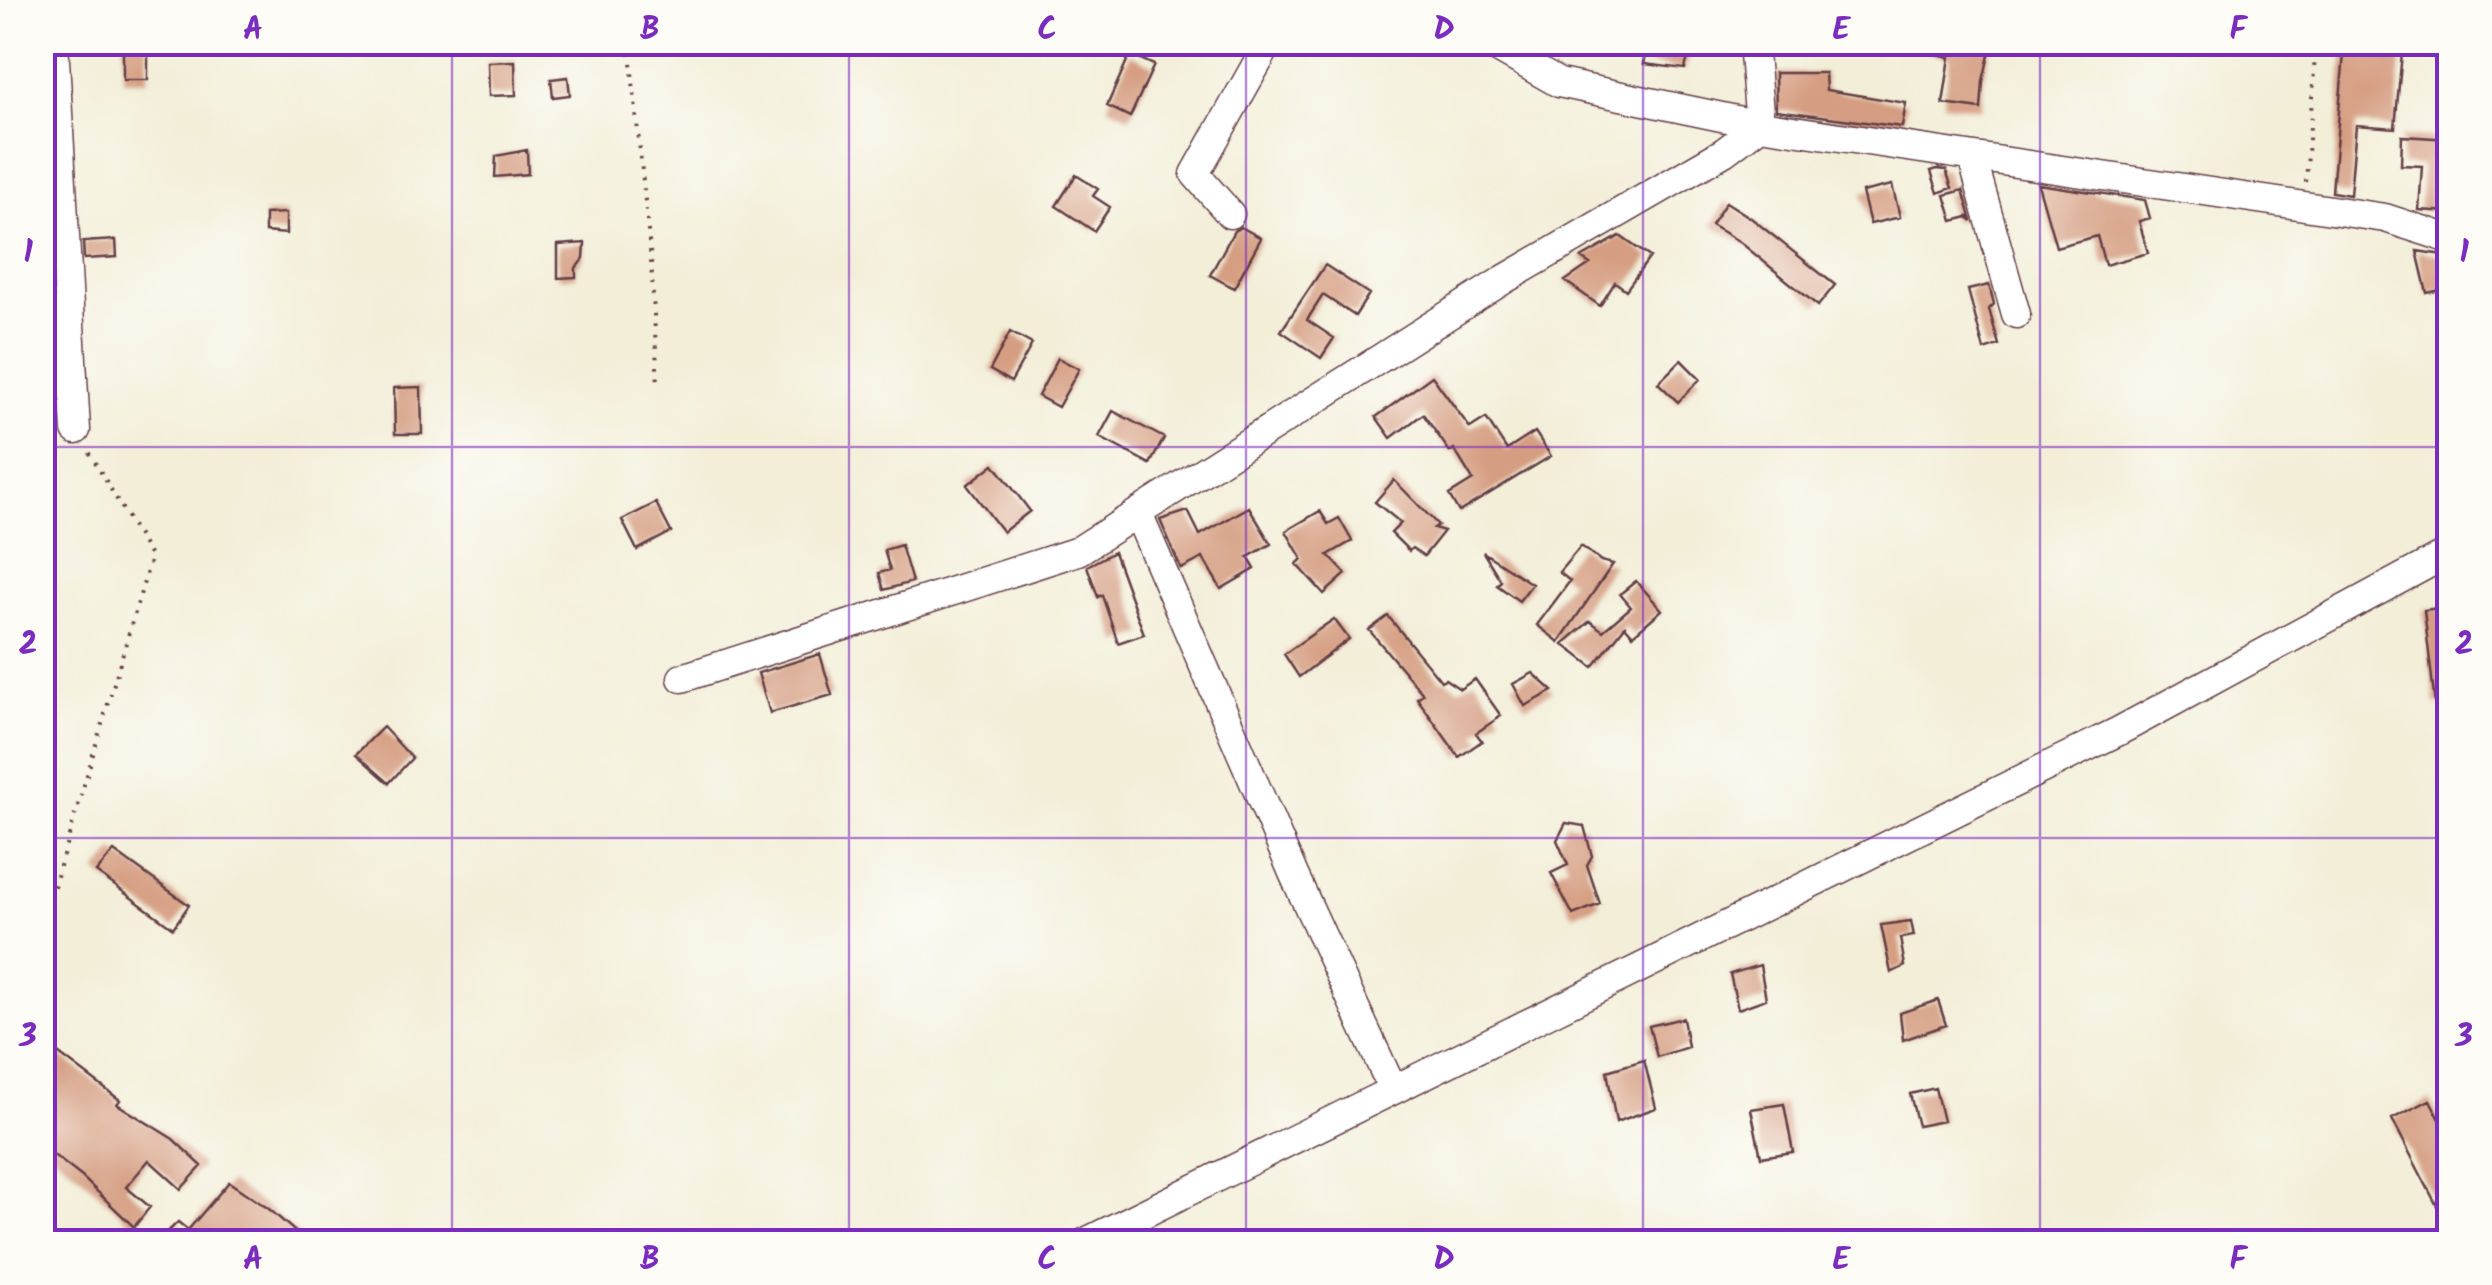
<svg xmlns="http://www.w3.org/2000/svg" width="2492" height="1285" font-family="Kalam,sans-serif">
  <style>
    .building { fill: #d59d81 }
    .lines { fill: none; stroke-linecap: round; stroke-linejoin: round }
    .minor-casing { stroke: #633e45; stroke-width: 31 }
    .path { stroke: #633e45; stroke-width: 4; stroke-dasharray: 2.5 8; stroke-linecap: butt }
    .minor { stroke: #fff; stroke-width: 28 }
    .grid { fill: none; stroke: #7b2cbf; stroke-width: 2.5; stroke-opacity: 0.55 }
    .neatline { fill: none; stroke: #7b2cbf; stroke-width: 4 }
    .grid-label { font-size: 32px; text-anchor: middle; font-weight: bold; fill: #7b2cbf }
  </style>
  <rect width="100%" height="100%" fill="#fdfcf7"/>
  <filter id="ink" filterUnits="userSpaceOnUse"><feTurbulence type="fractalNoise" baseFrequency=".01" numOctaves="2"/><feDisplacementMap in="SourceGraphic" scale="20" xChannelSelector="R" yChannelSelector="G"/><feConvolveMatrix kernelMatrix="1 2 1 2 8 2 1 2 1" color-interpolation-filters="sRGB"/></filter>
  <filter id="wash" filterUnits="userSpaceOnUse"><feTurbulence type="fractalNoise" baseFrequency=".0048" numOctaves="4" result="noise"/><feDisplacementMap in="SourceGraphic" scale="40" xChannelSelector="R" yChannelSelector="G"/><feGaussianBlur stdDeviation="2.25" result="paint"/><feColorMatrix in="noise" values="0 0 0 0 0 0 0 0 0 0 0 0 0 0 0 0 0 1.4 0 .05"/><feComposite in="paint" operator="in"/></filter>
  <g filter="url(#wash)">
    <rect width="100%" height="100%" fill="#f2eed8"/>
    <g id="blocks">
      <path class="building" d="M123 42H148V80H123Z
        M1649 42H1692L1685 69 1644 64Z
        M1915 42H1992L1983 81 1981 109 1943 104 1950 57 1914 49Z
        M2345 42H2403L2395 128 2356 125 2350 195 2332 192Z
        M1130 54 1154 65 1130 117 1107 106Z
        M515 61 516 95 489 96 488 62Z
        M1775 73H1825L1826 90 1906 103 1902 127 1776 110Z
        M568 77 570 95 553 97 551 79Z
        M2402 136 2450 139V212L2419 210 2422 166 2401 165Z
        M527 150 528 174 495 177 496 156Z
        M1937 169 1946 170 1952 188 1938 193 1931 171Z
        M1076 175 1098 189 1093 196 1110 207 1094 231 1056 206Z
        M2038 184 2145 200 2150 218 2139 221 2148 253 2105 265 2097 236 2056 247Z
        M1892 185 1900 217 1870 224 1862 192Z
        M1963 190 1972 221 1968 217 1953 221 1945 195Z
        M1726 202 1751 218 1835 285 1818 306 1740 242 1711 225Z
        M286 213V234L265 232V214Z
        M1241 227 1261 238 1234 288 1210 275 1234 231Z
        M1620 236 1650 257 1626 290 1615 282 1600 306 1565 281 1590 264 1581 258Z
        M116 240 117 257 84 259 83 242Z
        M585 243 584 258 576 268V277L558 278V245Z
        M2417 251 2450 256V288L2427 293Z
        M1325 265 1369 294 1355 316 1323 295 1307 320 1334 338 1321 358 1281 331Z
        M1989 285 1994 304 1989 309 1999 345 1984 350 1968 290Z
        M1010 332 1032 344 1011 382 990 370Z
        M1058 358 1079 369 1058 407 1038 396Z
        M1681 360 1700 379 1678 402 1658 383Z
        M1432 376 1470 428 1486 418 1507 450 1535 432 1551 456 1459 512 1449 495 1473 480 1454 449 1450 452 1423 414 1391 438 1376 417Z
        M421 387 422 434H395L394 388Z
        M1113 411 1164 438 1150 464 1099 437Z
        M994 464 1030 511 1003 532 967 485Z
        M1394 480 1438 525 1434 528 1444 531 1424 556 1412 548 1409 551 1391 533 1401 523 1375 502Z
        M656 503 671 532 637 550 622 520Z
        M1249 507 1271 544 1248 557 1255 569 1221 589 1203 558 1181 569 1160 520 1188 511 1200 535Z
        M1320 511 1328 524 1339 518 1352 541 1328 555 1346 574 1324 594 1297 564 1302 559 1286 531Z
        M901 545 912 582 884 590 879 573 890 570 884 550Z
        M1581 546 1601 561 1613 564 1559 642 1537 625 1570 581 1559 572Z
        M1114 552 1144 634 1118 643 1102 595 1098 597 1087 566Z
        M1483 552 1532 584 1519 601 1497 585 1501 581Z
        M1636 581 1662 610 1633 635 1625 626 1593 667 1563 644 1590 621 1603 631 1631 607 1620 594Z
        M2446 607 2450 636V702L2435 705 2424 610Z
        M1388 616 1441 681 1445 679 1460 689 1475 679 1501 716 1476 733 1482 741 1459 757 1417 698 1423 694 1369 630Z
        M1334 619 1349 639 1299 677 1284 654Z
        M820 654 832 695 770 713 758 673Z
        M1533 673 1553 691 1525 706 1513 684Z
        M383 727 412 758 389 783 356 754Z
        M1566 823 1584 826 1592 856 1587 865 1600 904 1573 915 1551 873 1568 865 1557 840Z
        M114 851 189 905 173 928 96 872Z
        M1911 921 1914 936 1900 938 1905 966 1891 973 1881 925Z
        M1760 965 1766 999 1738 1009 1730 974Z
        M1938 1000 1946 1025 1903 1040 1900 1013Z
        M1683 1018 1688 1047 1657 1057 1649 1026Z
        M42 1041 120 1100 117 1104 173 1139 202 1166 181 1189 149 1160 126 1187 150 1207 134 1227 82 1177 42 1146Z
        M1644 1060 1656 1108 1616 1122 1607 1071Z
        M1935 1088 1943 1121 1918 1126 1910 1094Z
        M2430 1100 2450 1139V1231L2392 1119Z
        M1784 1104 1793 1152 1761 1157 1751 1109Z
        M229 1182 269 1209 307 1242H157L178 1222 188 1230Z"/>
    </g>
  </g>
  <g filter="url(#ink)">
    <use href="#blocks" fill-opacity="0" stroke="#633e45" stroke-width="2.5"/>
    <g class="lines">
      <defs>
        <path id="minor" d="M54 42 76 430
          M1487 42 1559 83 1760 125 1753 42
          M1972 157 2016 314
          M1230 214 1195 174 1269 42
          M1138 514 1294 875 1393 1090
          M682 678 1078 551 1505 279 1724 152 1760 125 2385 218 2450 239
          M1086 1242 2119 731 2450 552"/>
      </defs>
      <use href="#minor" class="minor-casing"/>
      <path class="path" d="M629 42 651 261 658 385
        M2306 182 2316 42
        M42 927 151 558 88 450"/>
      <use href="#minor" class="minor"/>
    </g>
  </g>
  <path class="grid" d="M452 42V1242M849 42V1242M1246 42V1242M1643 42V1242M2040 42V1242M42 447H2450M42 838H2450"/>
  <rect width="2492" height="1285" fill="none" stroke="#fdfcf7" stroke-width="110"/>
  <rect x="55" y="55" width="2382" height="1175" class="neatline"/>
  <g class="grid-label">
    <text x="253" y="39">A</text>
    <text x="650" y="39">B</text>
    <text x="1047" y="39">C</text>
    <text x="1444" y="39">D</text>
    <text x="1841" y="39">E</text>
    <text x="2238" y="39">F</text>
    <text x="28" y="262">1</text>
    <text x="2464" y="262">1</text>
    <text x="28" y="654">2</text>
    <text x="2464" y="654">2</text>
    <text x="28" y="1046">3</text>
    <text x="2464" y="1046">3</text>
    <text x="253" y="1269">A</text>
    <text x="650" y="1269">B</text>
    <text x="1047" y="1269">C</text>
    <text x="1444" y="1269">D</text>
    <text x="1841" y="1269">E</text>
    <text x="2238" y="1269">F</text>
  </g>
</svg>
